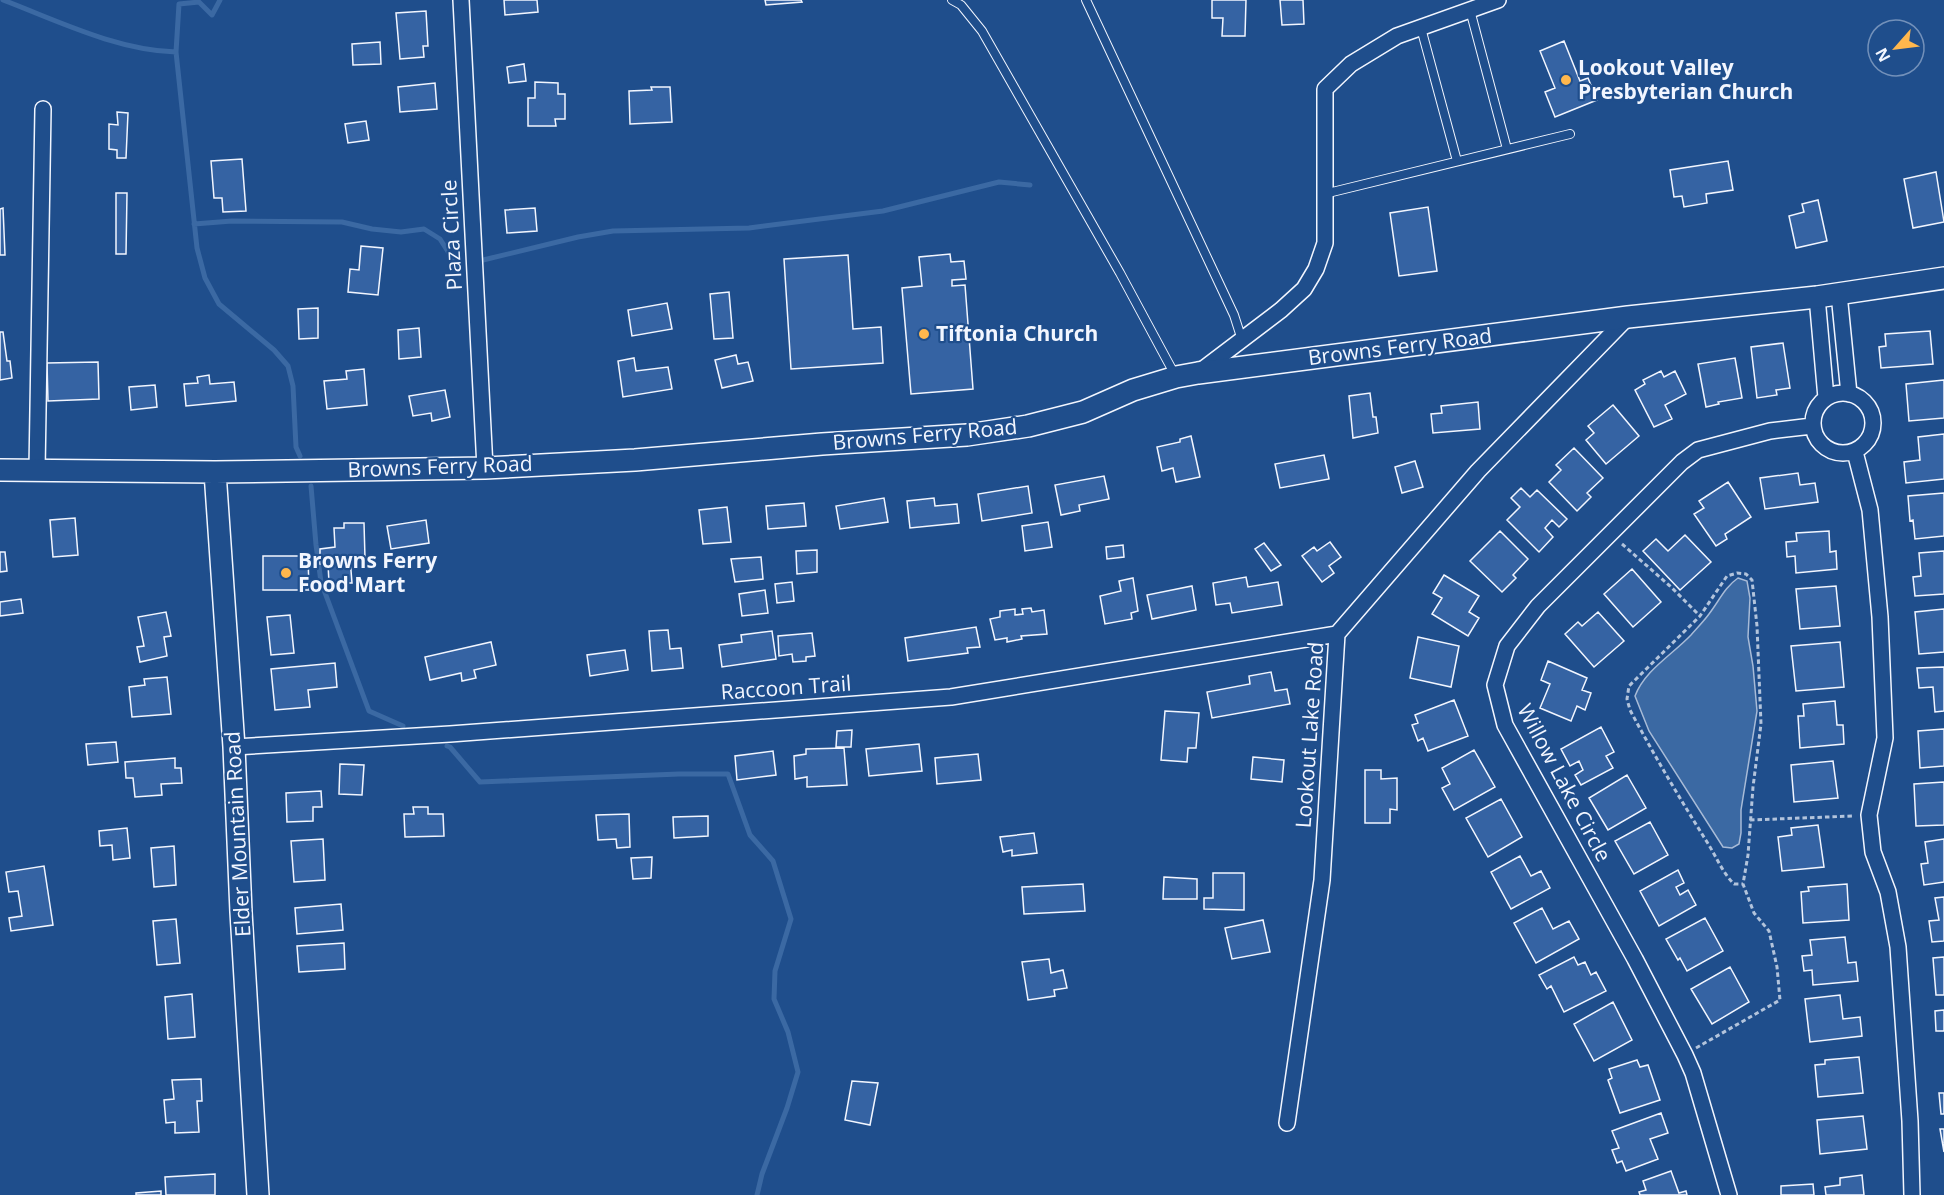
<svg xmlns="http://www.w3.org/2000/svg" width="1944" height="1195" font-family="'Open Sans',sans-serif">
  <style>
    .water { fill: #3b69a3; stroke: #a8bbd7; stroke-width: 1.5 }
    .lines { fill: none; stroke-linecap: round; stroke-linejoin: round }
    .stream { stroke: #3b69a3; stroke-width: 5 }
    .building { fill: #3563a3; stroke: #f2f6ff; stroke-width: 1.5 }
    .lane-casing { stroke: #f2f6ff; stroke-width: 10 }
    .street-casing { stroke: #f2f6ff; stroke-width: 18 }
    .secondary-casing { stroke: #f2f6ff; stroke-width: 24 }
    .path { stroke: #b3c4dc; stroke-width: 3; stroke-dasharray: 4.5 3; stroke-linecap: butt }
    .lane { stroke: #1f4e8c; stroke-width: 8 }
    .street { stroke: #1f4e8c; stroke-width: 15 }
    .secondary { stroke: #1f4e8c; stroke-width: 21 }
    .poi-dot { fill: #ffb74d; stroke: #1f4e8c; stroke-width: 2 }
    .labels { text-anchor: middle; stroke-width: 4.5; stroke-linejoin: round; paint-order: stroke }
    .poi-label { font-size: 21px; font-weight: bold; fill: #f2f6ff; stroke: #1f4e8c; text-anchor: start }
    .street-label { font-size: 21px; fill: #f2f6ff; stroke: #1f4e8c }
  </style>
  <rect width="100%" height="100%" fill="#1f4e8c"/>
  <path class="water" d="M1738 578 1747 581 1750 598 1748 637 1753 666 1757 711 1741 810V833L1739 844 1732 848 1723 847 1649 731 1635 696C1645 670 1672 655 1691 635 1697 628 1704 621 1709 614 1719 601 1725 587 1738 578Z"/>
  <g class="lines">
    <path class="stream" d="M3 0C58 21 116 50 176 52
      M220 0 212 15 199 2 179 4 176 52 197 248 205 278 219 304 274 350 288 366 293 386 296 447 300 456
      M194 224 232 221 342 222 372 229 401 232 424 229 440 239 456 264
      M479 261 578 237 613 231 749 228 883 211 999 182 1030 185
      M311 486 316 545 321 582 369 711 403 726
      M447 746 450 747 480 782 679 774H728L750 835 773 861 791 919 775 971 774 999 788 1032 798 1072 787 1108 762 1174 757 1195"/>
  </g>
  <path class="building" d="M504 0H537L538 12 505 15Z
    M765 0H801L802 2 766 5Z
    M1212 0H1246L1245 36H1222L1223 18H1212Z
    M1280 0H1303L1304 24 1282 25Z
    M426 11 428 46H423L424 57 400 59 396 13Z
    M1564 41 1580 81 1588 78 1597 100 1555 117 1545 92 1555 88 1540 51Z
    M380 42 381 64 353 65 352 44Z
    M524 64 526 81 509 83 507 67Z
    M535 82 558 83V94H565V119H555L556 126H528V98H535Z
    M435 83 437 109 400 112 398 87Z
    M651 87H670L672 122 630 124 629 91 652 90Z
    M117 112 128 113 126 158H117V150L109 149V124L118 125Z
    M366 121 369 140 348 143 345 124Z
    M242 159 246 211 223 212 222 198H214L211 161Z
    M1728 161 1733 190 1706 194 1707 203 1684 207 1682 196 1674 197 1670 170Z
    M1936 172 1944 222 1913 228 1904 179Z
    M116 193H127L126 254H116Z
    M1818 200 1827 241 1796 248 1789 216 1804 212 1802 204Z
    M1428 207 1437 271 1399 276 1390 213Z
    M3 208 5 255H0V209Z
    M535 208 537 231 507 233 505 210Z
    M361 246 383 248 378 295 348 292 350 269 359 270Z
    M950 254 951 262 964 261 966 279 952 280V286L965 285 973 389 911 394 902 288 922 286 919 257Z
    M848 255 853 329 881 327 883 363 791 369 784 259Z
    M729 292 733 338 714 339 710 294Z
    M667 303 672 329 632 336 628 310Z
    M318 308V338L299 339 298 309Z
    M419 328 421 357 399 359 398 330Z
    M1930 331 1933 364 1881 368 1879 347 1886 346 1885 334Z
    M0 332H3L7 361H10L12 378 0 380Z
    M1783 343 1790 388 1776 390 1777 395 1757 398 1751 347Z
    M736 355 738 364 748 362 753 381 722 388 715 360Z
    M634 358 636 371 668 367 672 389 623 397 618 361Z
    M1735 358 1742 398 1718 402 1719 404 1706 407 1698 364Z
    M98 362 99 399 48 401 47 363Z
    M364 369 367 405 327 409 324 381 347 379 346 371Z
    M1661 371 1664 377 1675 371 1686 394 1665 405 1672 419 1654 427 1635 390 1645 384 1643 380Z
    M209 375 210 384 234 382 236 401 186 406 184 384 198 383 197 377Z
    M1944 380V418L1909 421 1906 384Z
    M155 385 157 407 131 410 129 387Z
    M445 390 450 417 432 421 431 413 413 416 409 396Z
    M1370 393 1373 417H1376L1378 433 1353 438 1349 396Z
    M1478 402 1480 429 1433 433 1431 414 1442 413 1441 406Z
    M1613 405 1639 436 1606 464 1586 440 1594 433 1588 426Z
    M1944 434V479L1906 483 1904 462 1920 460 1918 437Z
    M1191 436 1200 477 1176 482 1173 468 1162 471 1157 447 1180 442V439Z
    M1574 448 1603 478 1587 493 1591 497 1577 511 1549 482 1561 470 1556 465Z
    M1324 455 1329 479 1280 488 1275 464Z
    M1415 461 1423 487 1402 493 1395 467Z
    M1798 473 1800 485 1815 483 1818 502 1765 509 1760 478Z
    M1104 476 1109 499 1079 505 1080 511 1061 515 1055 485Z
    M1728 482 1751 517 1725 534 1727 539 1716 546 1694 514 1704 508 1699 501Z
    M1028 486 1032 513 982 521 978 494Z
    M1521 488 1530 497 1537 490 1567 519 1559 527 1552 520 1545 528 1553 537 1539 552 1507 520 1520 507 1511 498Z
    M1944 493V536L1915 539 1913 520 1910 521 1908 496Z
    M884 498 888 522 840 529 836 506Z
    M934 498 935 506 957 504 959 523 910 528 907 501Z
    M804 503 806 526 768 529 766 506Z
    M727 507 731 542 703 544 699 510Z
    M75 518 78 555 53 557 50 520Z
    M426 520 429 543 391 549 387 526Z
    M1048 522 1052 547 1025 551 1022 526Z
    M344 523H364L365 558H350L352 583H329L328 564H320V549L335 547 334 528H344Z
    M1500 531 1528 559 1513 575 1516 578 1502 592 1470 561Z
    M1829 531 1830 552 1836 551 1837 569 1796 573 1795 556 1787 557 1786 542 1797 541 1796 533Z
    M1685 535 1711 562 1680 590 1643 551 1656 539 1668 551Z
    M1330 542 1341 557 1329 566 1334 573 1322 582 1302 556 1314 547 1317 551Z
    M1264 543 1281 565 1271 571 1255 549Z
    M1123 545 1124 557 1107 559 1106 547Z
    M817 550V572L797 574 796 551Z
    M1944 551V594L1915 596 1913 577 1921 576 1919 553Z
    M0 552H5L7 571 0 572Z
    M263 556H308L309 590H263Z
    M761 557 763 579 735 582 731 559Z
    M1632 569 1661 602 1633 627 1604 594Z
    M1444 575 1479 596 1469 612 1479 618 1468 636 1432 614 1442 598 1433 593Z
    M1246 577 1248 587 1278 582 1282 605 1232 613 1230 603 1216 605 1213 583Z
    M1133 578 1138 611 1131 613 1132 619 1105 624 1100 596 1121 591 1119 581Z
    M792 582 794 601 777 603 775 584Z
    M1192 586 1196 610 1152 619 1147 595Z
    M1836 586 1840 626 1800 629 1796 589Z
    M765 590 768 613 742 616 739 594Z
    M21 599 23 613 0 616V602Z
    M1031 608 1032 612 1044 610 1047 634 1021 636 1022 639 1007 642V638L995 640 990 619 1000 617V611L1015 609V615L1023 614 1022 609Z
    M1944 609V652L1919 654 1915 612Z
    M166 612 171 636 164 637 167 656 140 662 137 647 144 646 138 617Z
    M1598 612 1624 641 1594 667 1565 634 1578 622 1582 626Z
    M290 615 294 653 271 655 267 617Z
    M976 627 980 647 967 648 968 653 908 661 905 638Z
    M668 630 670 649 681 648 683 668 652 671 649 631Z
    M772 631 776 659 722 667 719 645 742 642 741 635Z
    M812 633 815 656 806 657V661L793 662 792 654 779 656 778 636Z
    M1418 637 1459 646 1451 687 1410 678Z
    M491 642 496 665 474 670 476 678 462 681 461 673 430 680 425 657Z
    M1840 642 1844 687 1796 691 1791 646Z
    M625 650 628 670 590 676 587 655Z
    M1548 661 1587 678 1582 690 1591 693 1585 710 1577 706 1571 721 1540 708 1550 684 1541 680Z
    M335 663 337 687 308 690 310 707 275 710 271 669Z
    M1944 667V711L1935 712 1933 687 1919 688 1917 668Z
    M1271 672 1275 691 1287 689 1290 704 1212 718 1207 692 1250 684 1249 676Z
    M167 677 171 714 132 717 129 687 145 685 144 679Z
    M1454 700 1468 736 1428 751 1423 738 1418 741 1412 725 1418 723 1415 715Z
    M1835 701 1837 725H1843L1844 744 1800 748 1798 716H1804L1803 704Z
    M1165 711 1199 713 1196 748H1188L1187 762 1161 760Z
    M1601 727 1614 752 1606 756 1613 768 1581 785 1575 775 1583 770 1579 761 1570 766 1561 749Z
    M1944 729V766L1920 768 1918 731Z
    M852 730 851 747H836L837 731Z
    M116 742 118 762 88 765 86 744Z
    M919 744 922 771 869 776 866 749Z
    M844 748 847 785 807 787V777L795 779 794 756 806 754V749Z
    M1474 750 1495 787 1454 810 1442 788 1450 784 1442 768Z
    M773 751 776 775 737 780 735 756Z
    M978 754 981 780 937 784 935 758Z
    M1253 757 1284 760 1282 782 1251 779Z
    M175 758V768H181L182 783 161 784 162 795 135 797 133 778H126L125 762Z
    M1833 761 1838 798 1794 802 1791 765Z
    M340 764 364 765 362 795 339 794Z
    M1365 770H1381V779L1397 778V810L1390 809V823H1365Z
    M1627 775 1646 808 1608 830 1589 798Z
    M1944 782V825L1916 826 1914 784Z
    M321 791 322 807H313V821L287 822 286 793Z
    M1501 799 1522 837 1488 857 1466 818Z
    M413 807H428V814H443L444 836 405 837 404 814H414Z
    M629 814 630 847 617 848 616 839 598 840 596 815Z
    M708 816V836L674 838 673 817Z
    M1650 822 1668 855 1634 874 1615 841Z
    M1818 825 1824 867 1782 871 1778 837 1792 835 1791 828Z
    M127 828 130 858 113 860 112 845 100 846 99 831Z
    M1034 833 1037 853 1012 856V850L1003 852 1000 837Z
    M323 839 325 880 294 882 291 841Z
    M1944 839V882L1924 885 1921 864 1928 863 1925 842Z
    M174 846 176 885 154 887 151 848Z
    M1520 856 1531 876 1541 871 1550 888 1511 909 1491 872Z
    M652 857 651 878 633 879 631 858Z
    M44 866 53 925 11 931 9 918 22 916 18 891 9 892 6 872Z
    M1678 870 1684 883 1676 887 1680 895 1688 890 1696 905 1659 926 1640 891Z
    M1213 873H1244V910L1204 909V898H1213Z
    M1164 877 1197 879V899H1163Z
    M1083 884 1085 911 1024 914 1022 887Z
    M1847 884 1849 920 1803 923 1801 892 1809 891 1808 887Z
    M1944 897V941L1932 942 1929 921 1939 920 1935 898Z
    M341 904 343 930 297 934 295 908Z
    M1542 908 1553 929 1569 921 1579 939 1536 963 1514 923Z
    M1705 918 1723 951 1687 971 1680 958 1678 960 1666 939Z
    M176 919 180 963 157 965 153 921Z
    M1263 920 1270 952 1232 959 1225 928Z
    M1845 937 1848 963 1856 962 1858 981 1813 985 1812 970 1804 971 1802 956 1812 955 1810 940Z
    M344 943 345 969 299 972 297 946Z
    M1574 957 1578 965 1585 962 1591 975 1596 972 1606 991 1564 1012 1551 986 1547 989 1539 975Z
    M1944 957V995H1936L1933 958Z
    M1049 959 1051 973 1063 970 1067 988 1054 990 1055 996 1028 1000 1022 962Z
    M1730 967 1749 1002 1712 1024 1691 989Z
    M192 994 195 1037 168 1039 165 997Z
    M1840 995 1843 1019 1860 1017 1862 1036 1810 1042 1805 999Z
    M1613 1002 1632 1040 1594 1061 1574 1024Z
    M1944 1010V1031H1936L1935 1011Z
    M1859 1057 1863 1093 1818 1097 1815 1065 1825 1064V1060Z
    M1637 1060 1640 1067 1648 1065 1660 1100 1620 1113 1608 1080 1612 1078 1609 1069Z
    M201 1079 202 1101H197L199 1132 175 1133V1122L166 1123 164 1100 174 1099 172 1080Z
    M852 1081 878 1083 870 1125 845 1120Z
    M1939 1093H1944V1114H1941Z
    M1661 1113 1668 1133 1650 1139 1658 1159 1626 1171 1622 1161 1617 1163 1612 1150 1619 1148 1612 1131Z
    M1863 1116 1867 1149 1820 1154 1817 1120Z
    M1940 1129H1944V1152Z
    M1671 1171 1679 1193 1686 1191 1687 1195H1640L1639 1192 1646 1190 1643 1181Z
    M215 1174V1195H166L165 1177Z
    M1862 1175 1864 1195H1826L1825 1187 1840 1185V1178Z
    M1813 1184 1814 1195H1781V1186Z
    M161 1191V1195H136V1193Z"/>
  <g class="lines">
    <defs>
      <path id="lane" d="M952 0 961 5 982 31 1120 273 1175 375
        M1086 0 1234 315 1242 340
        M1470 10 1507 149
        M1421 28 1457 161
        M1324 194 1570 134"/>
      <path id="street" d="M461 0 485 468
        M1839 294 1849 394
        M1817 297 1826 398
        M1198 373 1281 310 1304 289 1316 269 1325 243V89L1351 64 1397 36 1498 0
        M1813 423a30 30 0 1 1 60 0a30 30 0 1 1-60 0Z
        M1855 452 1870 510 1880 617 1885 738 1869 815 1873 852 1888 892 1898 947 1910 1121 1912 1195
        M37 470 43 109
        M234 747 450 734 951 697 1337 634
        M1287 1123 1322 880 1337 634 1478 471 1628 317
        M1729 1195 1693 1073 1685 1055 1635 959 1505 725 1495 685 1507 646 1538 606 1682 462 1698 450 1770 431 1812 426"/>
      <path id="secondary" d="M0 470 215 472 485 468 635 460 822 444 967 435 1028 426 1083 412 1133 390 1176 377 1198 373 1628 317 1817 297 1944 278
        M215 472 234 747 241 912 258 1195"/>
    </defs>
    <use href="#lane" class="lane-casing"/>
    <use href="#street" class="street-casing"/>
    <use href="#secondary" class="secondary-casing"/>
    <path class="path" d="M1622 544 1670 586 1700 616
      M1750 820 1853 816
      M1696 1048 1780 1000 1777 967 1769 931 1754 913 1743 884 1748 855 1753 787 1761 724 1757 626 1752 580 1746 574 1737 573 1727 576 1700 616 1629 686 1627 699 1630 710C1654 755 1680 799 1707 842 1716 856 1722 872 1734 884H1743"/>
    <use href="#lane" class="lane"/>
    <use href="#street" class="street"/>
    <use href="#secondary" class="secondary"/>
  </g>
  <g class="poi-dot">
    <circle cx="1566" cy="80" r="6"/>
    <circle cx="924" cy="334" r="6"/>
    <circle cx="286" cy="573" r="6"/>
  </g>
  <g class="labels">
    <g class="poi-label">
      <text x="1578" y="75">Lookout Valley<tspan x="1578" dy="24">Presbyterian Church</tspan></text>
      <text x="936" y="341">Tiftonia Church</text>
      <text x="298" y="568">Browns Ferry<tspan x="298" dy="24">Food Mart</tspan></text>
    </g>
    <g class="street-label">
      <text transform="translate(452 235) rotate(-93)" y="7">Plaza Circle</text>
      <text transform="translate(1400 347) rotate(-7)" y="7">Browns Ferry Road</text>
      <text transform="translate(925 435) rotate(-5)" y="7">Browns Ferry Road</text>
      <text transform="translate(440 467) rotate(-2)" y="7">Browns Ferry Road</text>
      <text transform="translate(786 688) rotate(-4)" y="7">Raccoon Trail</text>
      <text transform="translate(1310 735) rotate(-86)" y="7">Lookout Lake Road</text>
      <text transform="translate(1564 783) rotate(62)" y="7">Willow Lake Circle</text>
      <text transform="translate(238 834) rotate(-93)" y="7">Elder Mountain Road</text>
    </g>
  </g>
  <g transform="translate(1896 48) rotate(242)"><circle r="28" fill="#1f4e8c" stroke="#7391ba" stroke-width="1.5"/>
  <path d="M0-4.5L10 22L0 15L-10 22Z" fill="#ffb74d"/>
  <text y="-9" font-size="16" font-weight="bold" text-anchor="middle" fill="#f2f6ff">N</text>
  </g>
</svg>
